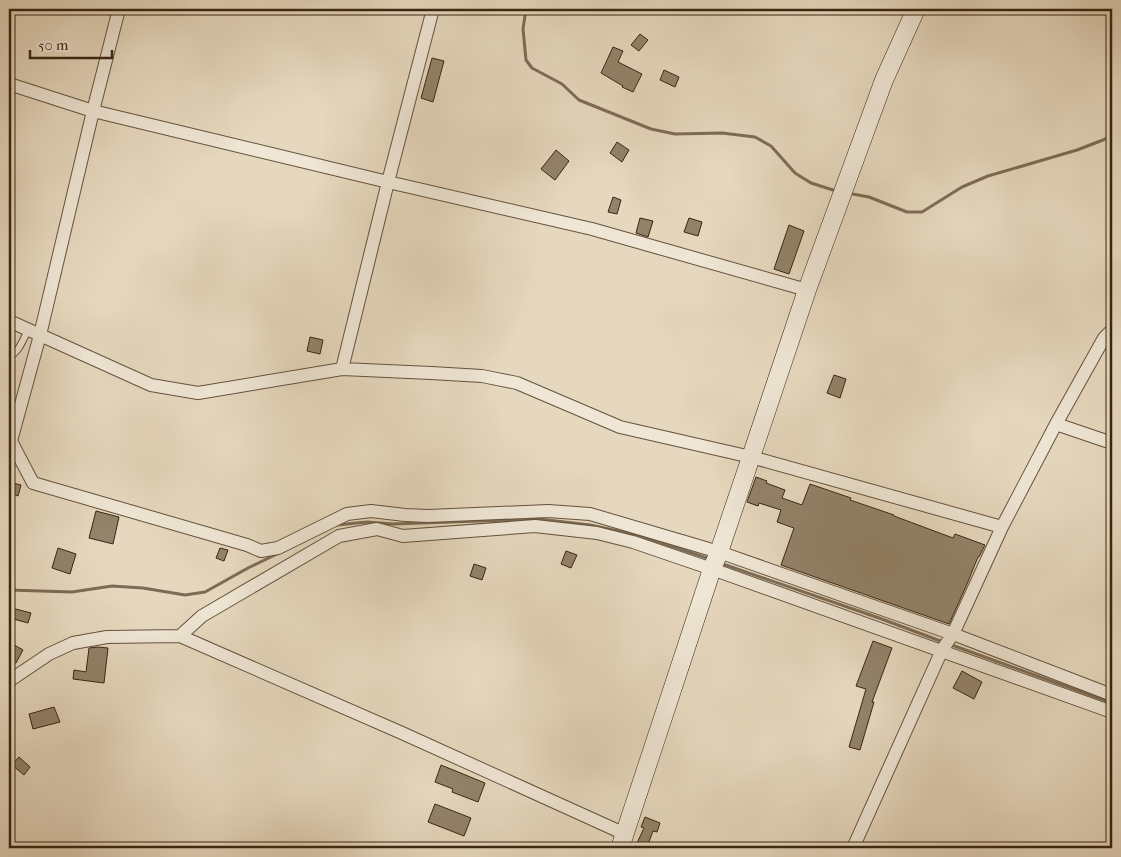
<svg xmlns="http://www.w3.org/2000/svg" width="1121" height="857" font-family="'IM FELL French Canon',serif">
  <style>
    .lines { fill: none; stroke-linecap: round; stroke-linejoin: round }
    .stream { stroke: #7d6c55; stroke-width: 3 }
    .building { fill: #92836a; stroke: #382610 }
    .lane-casing { stroke: #64523c; stroke-width: 8 }
    .street-casing { stroke: #64523c; stroke-width: 14 }
    .secondary-casing { stroke: #382610; stroke-width: 19 }
    .lane { stroke: #efe6d5; stroke-width: 6 }
    .street { stroke: #efe6d5; stroke-width: 12 }
    .secondary { stroke: #efe6d5; stroke-width: 18 }
  </style>
  <rect width="100%" height="100%" fill="#e6d8be"/>
  <filter id="stains"><feTurbulence type="fractalNoise" baseFrequency=".004" numOctaves="4"/><feColorMatrix values="0 0 0 0 .2 0 0 0 0 .09 0 0 0 0 .02 0 0 0 .5 -.17"/></filter>
  <radialGradient id="worn" r=".72"><stop offset=".6" stop-color="#630" stop-opacity="0"/><stop offset="1" stop-color="#630" stop-opacity=".3"/></radialGradient>
  <g class="lines">
    <path class="stream" d="M526 9 523 29 526 60 532 68 562 84 579 100 651 129 675 134 722 133 755 137 771 146 795 173 811 183 836 191
      M847 193 869 197 907 212H922L962 187 988 176 1077 150 1103 140 1112 135
      M337 525 367 522 393 524 539 519 590 525 637 535 710 559
      M720 563 879 618 943 642
      M9 590 72 592 112 586 143 588 185 595 205 592 248 568 277 554
      M949 644 1112 703"/>
  </g>
  <path class="building" d="M640 34 648 40 639 51 631 45Z
    M613 47 623 51 618 62 642 74 633 92 622 87 623 86 601 73Z
    M432 58 444 61 433 102 421 98Z
    M664 70 679 77 675 87 660 80Z
    M617 142 629 150 622 162 610 153Z
    M556 150 569 161 555 180 541 169Z
    M613 197 621 200 617 214 608 212Z
    M640 218 653 221 648 237 636 233Z
    M689 218 702 222 698 236 684 232Z
    M789 225 804 231 789 274 774 269Z
    M310 337 323 340 320 354 307 351Z
    M834 375 846 379 840 398 827 393Z
    M756 477 767 481 766 483 785 490 782 498 802 505 810 484 851 498 850 500 894 515V516L953 538 955 534 985 545 979 557H978L967 584 949 624 781 565 794 528 777 522 781 510 759 503 758 506 747 502Z
    M13 483 21 485 18 496 10 493Z
    M96 511 119 517 113 544 89 538Z
    M58 548 76 554 70 574 52 568Z
    M220 548 228 550 224 561 216 558Z
    M566 551 577 555 571 568 561 564Z
    M474 564 486 568 482 580 470 576Z
    M12 608 31 613 28 623 10 618Z
    M873 641 892 648 872 702H874L860 750 849 747 866 689 856 686Z
    M9 642 23 650 16 663 9 658Z
    M98 647 108 648 104 683 73 679 74 670 86 672 89 648Z
    M962 671 982 682 974 699 953 688Z
    M54 707 60 722 33 729 29 714Z
    M19 757 30 767 24 775 12 765Z
    M441 765 485 783 478 802 452 792 453 789 435 782Z
    M435 804 471 818 464 836 428 822Z
    M645 817 660 823 657 832 653 831 647 847 637 843 644 828 641 827Z"/>
  <g class="lines">
    <defs>
      <path id="lane" d="M9 357C19 352 23 340 28 330"/>
      <path id="street" d="M119 9 93 111 40 335 11 441 33 483 247 545 261 551 278 548 347 514 371 511 405 515 428 516 548 511 590 514 719 552 953 634 1112 695
        M9 84 93 111 388 182 592 229 807 290
        M9 321 151 385 198 393 342 369 431 373 482 376 517 383 620 427 751 457 1002 527
        M342 369 388 182 433 9
        M1056 424 1112 443
        M180 636 202 616 339 536 377 529 403 536 535 526 597 533 633 542 712 569 1112 712
        M9 681 49 654 73 643 107 637 180 636 402 733 625 834
        M853 848 942 650 953 634 1002 527 1056 424 1104 338 1112 330"/>
      <path id="secondary" d="M620 848 712 569 719 552 751 457 807 290 884 80 916 9"/>
    </defs>
    <use href="#lane" class="lane-casing"/>
    <use href="#street" class="street-casing"/>
    <use href="#secondary" class="secondary-casing"/>
    <use href="#lane" class="lane"/>
    <use href="#street" class="street"/>
    <use href="#secondary" class="secondary"/>
  </g>
  <rect width="1121" height="857" fill="none" stroke="#e6d8be" stroke-width="30"/>
  <rect x="10" y="10" width="1101" height="837" fill="none" stroke="#382610" stroke-width="2.5"/>
  <rect x="15" y="15" width="1091" height="827" fill="none" stroke="#382610"/>
  <path d="M30 50v8h82v-8" fill="none" stroke="#382610" stroke-width="2.5"/>
  <text x="38" y="50" font-size="15" fill="#382610" stroke="#efe6d5" stroke-width="4" paint-order="stroke">50 m</text>
  <rect width="100%" height="100%" filter="url(#stains)"/>
  <rect width="100%" height="100%" fill="url(#worn)"/>
</svg>
